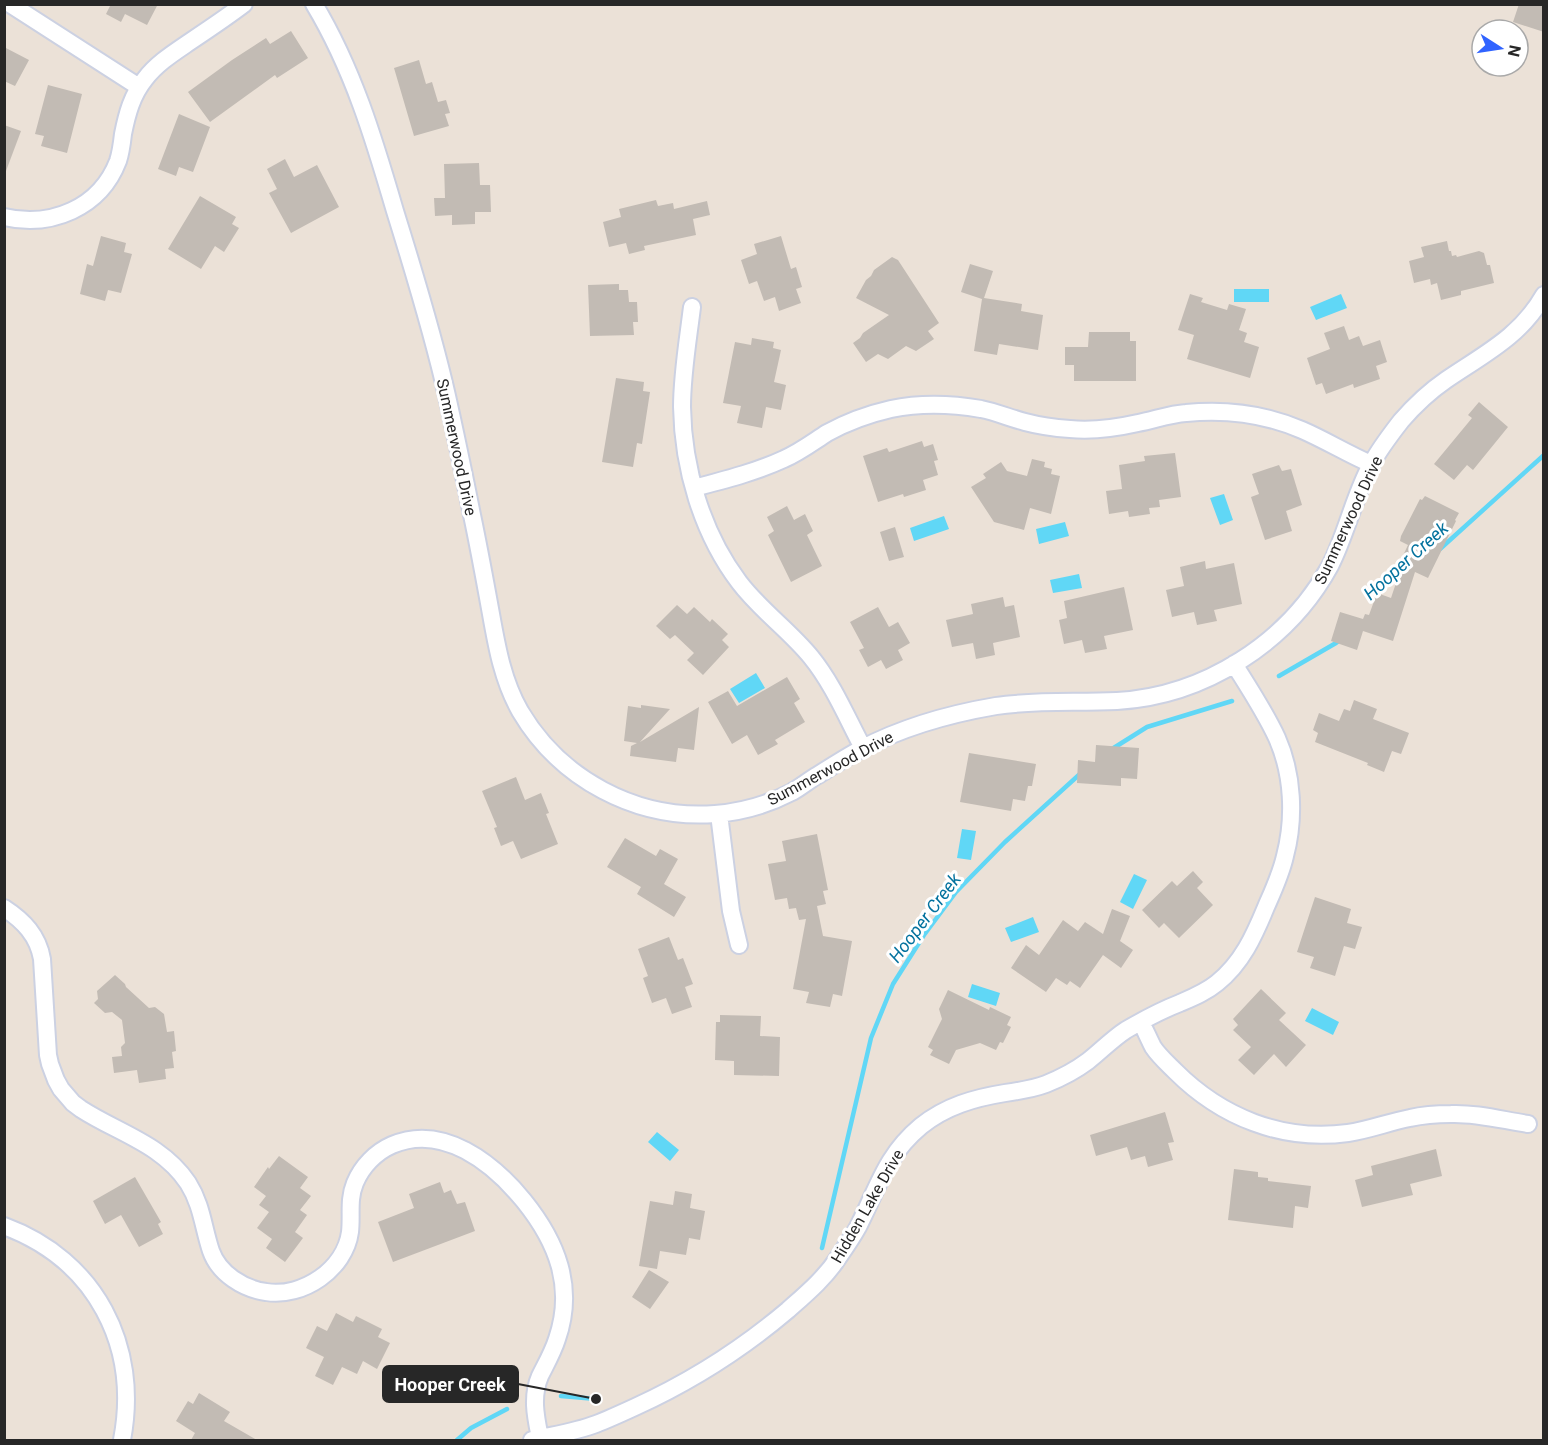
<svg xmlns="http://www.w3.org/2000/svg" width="1548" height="1445" font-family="Roboto,sans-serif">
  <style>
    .water { fill: #60d7f6 }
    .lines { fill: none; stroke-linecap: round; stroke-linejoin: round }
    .stream { stroke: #60d7f6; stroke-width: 4.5 }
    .building { fill: #c2bbb4 }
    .minor-casing { stroke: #ccd1e2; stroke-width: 20 }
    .minor { stroke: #fff; stroke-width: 16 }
    .labels { text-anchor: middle; stroke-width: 6; stroke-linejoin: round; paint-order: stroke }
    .street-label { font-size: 16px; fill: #272727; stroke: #fff }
    .water-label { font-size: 18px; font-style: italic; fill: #04729e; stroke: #fff }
    .leader { fill: none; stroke: #272727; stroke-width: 2 }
    .callout-dot { fill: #272727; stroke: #fff; stroke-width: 2 }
    .callout { fill: #272727; stroke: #272727; stroke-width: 2 }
    .callout-label { font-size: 18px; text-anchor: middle; font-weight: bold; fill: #fff }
  </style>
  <rect width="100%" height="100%" fill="#ebe1d7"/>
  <path class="water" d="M1234 289H1269V302H1234Z
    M1341 294 1347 308 1316 320 1310 307Z
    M1224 494 1233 520 1220 525 1210 498Z
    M944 516 949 529 914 541 910 528Z
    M1065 522 1069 536 1039 544 1036 529Z
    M1079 574 1082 588 1053 593 1050 580Z
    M756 673 765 688 739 703 730 689Z
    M962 829 976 831 971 860 957 858Z
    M1134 874 1147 880 1133 909 1120 902Z
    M1033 917 1039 932 1011 942 1005 928Z
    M972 984 1000 993 996 1006 968 997Z
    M1312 1008 1339 1022 1333 1035 1305 1021Z
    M657 1132 679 1150 670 1161 648 1142Z"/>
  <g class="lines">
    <path class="stream" d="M1440 549 1544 455
      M1279 676 1336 643 1341 639
      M1112 749 1147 727 1232 701
      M822 1248 871 1038 893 984 924 935 956 892 1005 842 1081 773
      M561 1396 596 1399
      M457 1440 471 1428 507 1409"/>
  </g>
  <path class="building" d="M108 4H158L147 25 125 14 121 22 106 14 110 6Z
    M1519 4H1544V32L1513 22Z
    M291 31 308 58 277 78 275 75 210 122 188 92 232 60 266 38 270 44Z
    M4 47 29 60 15 86 4 81Z
    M419 60 426 84 432 82 438 102 446 100 450 113 445 114 449 126 414 136 394 68Z
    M48 85 82 94 67 153 41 146 44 136 35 134Z
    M179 114 210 127 193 172 179 167 176 176 158 169Z
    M4 125 21 131 6 171H4Z
    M285 159 294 177 317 165 339 207 291 233 269 193 277 189 267 169Z
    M479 163 480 185H490L491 212H475V224L452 225V215L435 216 434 198H445L444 164Z
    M200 196 236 217 232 224 239 228 224 252 215 246 201 269 168 249Z
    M656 200 658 206 673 203 674 209 707 201 710 215 693 219 696 235 644 246 645 250 629 254 626 243 609 247 603 222 621 217 619 209Z
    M101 236 126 243 124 252 132 254 121 293 108 290 105 301 80 294 87 264 93 266Z
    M781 236 791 269 796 267 802 287 796 289 801 303 779 311 775 297 764 301 757 281 749 284 741 260 757 254 754 244Z
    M1447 241 1449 251H1451L1452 256 1456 255 1457 257 1479 251 1484 253 1487 265H1490L1494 283 1461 291V295L1441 300 1437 283 1431 285 1430 279 1414 283 1409 261 1424 257 1421 247Z
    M892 257 898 260 939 323 928 331 934 339 916 351 906 346 888 359 878 354 866 362 853 343 860 338 863 333 889 315 856 298 866 280 871 276 874 270Z
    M970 264 993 271 984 298 1022 304 1021 311 1043 315 1038 350 999 344 997 355 974 351 982 299 961 292Z
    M619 284V290H628L629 302H637L638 322H633L634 335 590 336 588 285Z
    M1190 294 1203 298 1201 302 1227 310 1229 304 1246 309 1239 330 1247 333 1244 342 1259 347 1250 378 1187 359 1194 335 1178 330Z
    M1344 326 1349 340 1359 336 1363 346 1380 340 1387 362 1376 366 1380 379 1354 388 1353 384 1326 394 1322 383 1316 385 1307 358 1330 349 1324 333Z
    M1089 332H1130V341H1136V381H1074V365H1065V347H1088Z
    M752 338 774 342 773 348 781 350 774 382 786 385 781 410 766 407 762 428 737 423 741 406 723 403 735 342 751 345Z
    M616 378 644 382 643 391 650 392 642 444 637 443 633 467 602 462Z
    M1479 402 1508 427 1473 470 1467 465 1454 480 1434 464 1472 418 1468 415Z
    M922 441 924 447 933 444 938 460 934 461 938 475 923 480 926 490 904 497 903 494 878 502 863 456 887 448 889 452Z
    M1175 453 1181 497 1159 500 1160 507 1149 508 1150 514 1129 517 1128 511 1109 514 1106 491 1122 489 1119 465 1145 461 1144 456Z
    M1032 459 1045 462 1044 467 1052 469 1051 474 1060 476 1051 514 1030 508 1024 530 994 522 971 487 986 478 983 474 1001 462 1007 471 1027 476Z
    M1279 465 1282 471 1291 469 1302 505 1286 511 1292 531 1265 540 1251 497 1259 494 1252 474Z
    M1425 496 1459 513 1455 520 1456 521 1428 578 1415 572 1393 641 1363 631 1357 650 1331 641 1340 612 1363 619 1365 614 1369 615 1377 593 1391 598 1402 565 1399 564 1408 545 1400 541 1401 536 1420 499 1422 500Z
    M787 506 794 520 805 514 813 531 807 535 822 566 791 582 768 535 774 531 767 517Z
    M895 527 904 557 889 561 880 532Z
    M1205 561 1206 569 1234 563 1242 604 1214 610 1217 621 1197 625 1194 612 1172 617 1166 590 1184 586 1180 567Z
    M1124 587 1133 630 1104 636 1107 649 1085 653 1082 640 1064 644 1059 620 1067 618 1064 601Z
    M1003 597 1005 607 1014 605 1020 637 993 643 995 655 976 659 973 643 952 647 946 620 973 614 971 604Z
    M677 605 687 614 694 607 710 622 712 619 728 634 722 640 729 647 703 675 687 660 694 653 675 635 670 639 656 626Z
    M878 607 889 627 898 622 910 643 898 650 903 660 886 669 881 660 868 667 859 650 864 648 850 622Z
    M787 677 800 699 794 703 805 722 775 740 778 744 758 755 747 735 732 744 708 702 728 691 737 706Z
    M1354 700 1377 709 1373 719 1409 733 1401 754 1392 751 1384 772 1367 765 1368 763 1315 742 1318 733 1313 730 1319 713 1339 721 1344 709 1350 711Z
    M641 705 670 709 640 742 699 707 694 750 678 748 676 762 630 756 631 746 637 743 624 741 628 706 641 708Z
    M1096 745 1139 748 1137 779 1121 778V786L1077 783 1078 760 1095 762Z
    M969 753 1036 764 1032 786H1028L1025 801 1013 799 1011 811 960 802Z
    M516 777 525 800 541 793 549 813 546 814 558 844 521 859 513 841 501 846 494 828 497 827 482 791Z
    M817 834 828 890 823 891 826 904 817 906 823 936 852 941 842 996 833 994 830 1007 806 1003 809 992 793 989 806 919 799 920 796 908 789 909 787 898 775 900 768 864 786 861 782 841Z
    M625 838 656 856 660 849 678 859 664 884 686 897 674 917 637 894 641 887 607 867Z
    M1193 871 1203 882 1197 888 1213 905 1179 938 1164 923 1159 928 1142 910 1172 881 1177 886Z
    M1315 897 1351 909 1347 923 1362 927 1355 949 1344 946 1335 976 1310 968 1314 957 1297 952Z
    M1112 909 1130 916 1120 941 1133 950 1121 968 1103 955 1080 988 1070 981 1067 985 1056 978 1046 992 1011 968 1026 945 1039 955 1063 920 1078 931 1085 922 1103 934Z
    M669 937 678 960 683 958 693 984 685 987 692 1007 672 1014 666 998 652 1003 643 978 648 976 638 949Z
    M115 975 125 984 126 987 149 1008 155 1007 164 1014 167 1032 174 1031 176 1051 172 1052 174 1068 165 1069 166 1079 139 1083 137 1070 114 1073 112 1057 122 1056 121 1047 125 1043 122 1020 112 1012 105 1013 94 1003 98 999 97 991Z
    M1261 989 1286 1013 1279 1020 1306 1045 1286 1067 1274 1054 1254 1075 1238 1060 1251 1047 1233 1030 1238 1025 1233 1019Z
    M948 990 989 1010 990 1007 1011 1017 1007 1025 1011 1027 1003 1043 1000 1042 996 1050 980 1043 956 1050 949 1064 930 1055 933 1050 928 1047 942 1019 939 1009Z
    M720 1015 761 1016 760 1036 780 1037 779 1076 734 1075V1061L715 1060 716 1022H720Z
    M1165 1112 1174 1142 1168 1143 1173 1160 1148 1167 1145 1156 1131 1160 1127 1147 1096 1156 1090 1135Z
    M1436 1149 1442 1176 1410 1184 1413 1195 1362 1207 1355 1180 1373 1175 1371 1166Z
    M279 1156 308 1177 300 1188 311 1196 300 1210 307 1215 295 1232 303 1238 285 1262 266 1248 272 1239 257 1228 269 1212 259 1205 266 1196 254 1187 268 1167 269 1169Z
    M1234 1169 1258 1172V1177L1268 1178V1181L1311 1186 1308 1208 1295 1206 1293 1228 1228 1220Z
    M135 1177 161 1222 158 1224 163 1234 139 1247 121 1215 105 1224 93 1201Z
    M440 1182 444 1193 451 1190 457 1204 465 1202 475 1231 393 1262 378 1222 414 1208 409 1194Z
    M675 1191 692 1194 690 1208 705 1211 700 1240 689 1238 686 1255 660 1251 657 1269 639 1266 650 1201 673 1205Z
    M649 1270 669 1282 650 1309 632 1297Z
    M336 1313 353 1322 356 1316 382 1329 378 1337 390 1343 377 1369 363 1361 357 1374 342 1367 333 1385 315 1376 324 1357 306 1348 317 1326 327 1331Z
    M199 1393 230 1412 224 1421 257 1440H191L195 1433 176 1421 188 1401 193 1404Z"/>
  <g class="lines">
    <defs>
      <path id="minor" d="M10 4 139 87
        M314 4C353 69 374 139 395 211 414 272 433 334 447 396 456 436 464 475 472 515 479 548 485 581 491 614 497 648 503 681 520 711 560 779 636 820 715 814 741 812 769 804 792 792 801 787 809 780 818 775 832 766 846 757 861 749 903 727 949 714 996 706 1036 700 1076 703 1117 701 1204 696 1288 643 1330 566 1347 533 1354 495 1372 463 1380 448 1391 434 1401 421 1414 406 1430 391 1446 380 1484 354 1520 337 1544 295
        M4 217C51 228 100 208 118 161 121 152 122 143 123 134 127 114 132 95 145 79 157 63 175 52 191 41 209 29 227 17 244 4
        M692 307C688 340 682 374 682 407 683 468 702 533 739 582 760 610 789 630 811 657 833 684 847 718 863 748
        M694 488C724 480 756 472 784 459 800 452 813 442 827 433 847 422 869 414 891 409 920 403 952 404 981 409 996 412 1010 418 1025 422 1040 426 1055 428 1070 429 1092 431 1116 428 1138 423 1154 420 1170 414 1186 413 1226 409 1265 414 1302 430 1325 440 1348 454 1371 464
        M719 814 731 911 739 945
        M4 908C24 921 38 936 42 959L48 1055 50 1064 56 1080 61 1089 73 1103 81 1109C118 1133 162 1144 188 1183 202 1205 203 1227 211 1251 219 1274 244 1289 266 1292 303 1298 345 1269 350 1232 352 1215 348 1200 355 1183 362 1166 376 1152 392 1145 443 1123 493 1163 524 1201 557 1242 575 1287 557 1339 553 1352 546 1364 540 1376 531 1397 536 1418 540 1438
        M1141 1022C1145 1030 1149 1039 1153 1047 1159 1056 1167 1063 1175 1071 1221 1117 1282 1142 1348 1133 1369 1130 1389 1122 1410 1118 1423 1115 1437 1114 1451 1114 1476 1113 1502 1120 1528 1124
        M4 1226C96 1260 140 1346 122 1440
        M532 1440C553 1435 575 1432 596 1424 609 1419 622 1413 635 1407 690 1382 742 1349 788 1310 806 1294 825 1278 838 1258 845 1248 852 1238 858 1227 878 1188 885 1156 921 1126 946 1106 974 1098 1005 1093 1019 1091 1033 1089 1046 1084 1061 1078 1076 1070 1088 1061 1101 1051 1112 1039 1126 1030 1143 1020 1162 1010 1180 1003 1194 997 1206 992 1217 983 1242 963 1254 936 1266 907 1273 891 1281 874 1285 856 1295 818 1293 774 1277 738 1265 712 1249 688 1234 664"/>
    </defs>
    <use href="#minor" class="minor-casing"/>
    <use href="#minor" class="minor"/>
  </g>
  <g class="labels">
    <g class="street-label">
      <text transform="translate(457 447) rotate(78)" y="6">Summerwood Drive</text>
      <text transform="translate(1348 520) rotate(-65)" y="6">Summerwood Drive</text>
      <text transform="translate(830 768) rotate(-28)" y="6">Summerwood Drive</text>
      <text transform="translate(867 1206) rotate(-60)" y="6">Hidden Lake Drive</text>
    </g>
    <g class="water-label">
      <text transform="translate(1406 561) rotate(-42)" y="6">Hooper Creek</text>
      <text transform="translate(925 918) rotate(-53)" y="6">Hooper Creek</text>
    </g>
  </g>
  <path class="leader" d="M596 1399L518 1384"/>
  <circle class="callout-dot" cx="596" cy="1399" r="6"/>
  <rect class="callout" x="383" y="1366" width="135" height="36" rx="6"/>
  <g class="callout-label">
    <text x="450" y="1391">Hooper Creek</text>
  </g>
  <rect width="1548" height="1445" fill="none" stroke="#272727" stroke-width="12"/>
  <g transform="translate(1500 48) rotate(102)"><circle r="28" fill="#ffffff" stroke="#a9a9a9" stroke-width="1.5"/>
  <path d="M0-4.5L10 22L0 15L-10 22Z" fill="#3063ff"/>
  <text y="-9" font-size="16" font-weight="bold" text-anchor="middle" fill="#272727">N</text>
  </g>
</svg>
